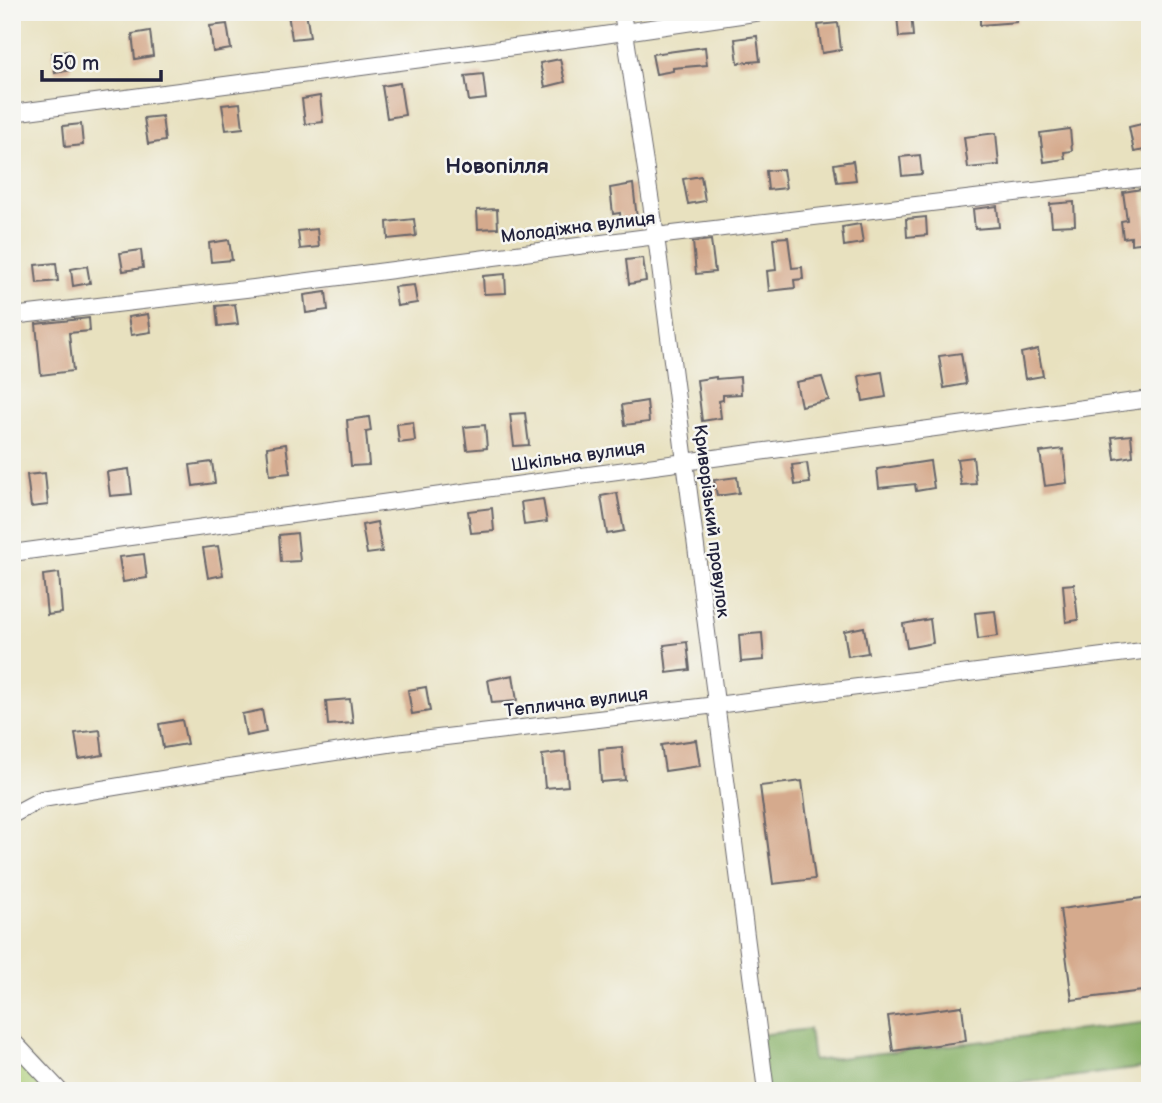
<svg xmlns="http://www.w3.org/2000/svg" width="1162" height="1103" font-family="'Balsamiq Sans',sans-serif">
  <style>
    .green { fill: #aacc75; stroke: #667758; stroke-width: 2 }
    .forest { fill: #87b066; stroke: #546950; stroke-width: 2 }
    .building { fill: #d5aa8d }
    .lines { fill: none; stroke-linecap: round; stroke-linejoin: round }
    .minor-casing { stroke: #676569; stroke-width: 18 }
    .minor { stroke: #fff; stroke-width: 16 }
    .labels { text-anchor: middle; stroke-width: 5; stroke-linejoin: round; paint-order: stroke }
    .street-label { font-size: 18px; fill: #22223b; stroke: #f6f6f2 }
    .quarter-label { font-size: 21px; font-weight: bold; fill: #22223b; stroke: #f6f6f2 }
  </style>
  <rect width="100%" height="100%" fill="#f6f6f2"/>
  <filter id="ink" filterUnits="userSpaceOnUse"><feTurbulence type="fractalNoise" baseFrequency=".0143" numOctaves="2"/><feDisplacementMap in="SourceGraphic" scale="14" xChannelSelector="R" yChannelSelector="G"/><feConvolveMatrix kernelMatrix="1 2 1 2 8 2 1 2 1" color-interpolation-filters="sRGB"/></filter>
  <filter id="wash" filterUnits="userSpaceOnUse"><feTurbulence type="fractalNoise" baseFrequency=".00686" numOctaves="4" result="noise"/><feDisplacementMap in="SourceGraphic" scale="28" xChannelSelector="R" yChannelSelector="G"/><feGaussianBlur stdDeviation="1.57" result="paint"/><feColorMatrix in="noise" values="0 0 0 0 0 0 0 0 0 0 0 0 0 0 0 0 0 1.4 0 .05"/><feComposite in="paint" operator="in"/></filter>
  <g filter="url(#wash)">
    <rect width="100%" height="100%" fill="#e8e1bf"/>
    <path class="green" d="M12 1040 60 1091H12Z"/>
    <path class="forest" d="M1150 1022V1067L955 1091H766L758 1035 809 1029 813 1061Z"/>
    <g id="blocks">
      <path class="building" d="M306 12 310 37 292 39 288 14Z
        M980 12H1017V22L980 25Z
        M911 13 913 36 899 37 897 15Z
        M838 23 841 50 822 53 818 25Z
        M227 24 231 49 213 52 210 26Z
        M150 31 153 56 135 59 132 34Z
        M757 36 760 61 738 63 735 39Z
        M705 47 707 65 673 68V71L656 74 652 54Z
        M69 51 71 70 55 73 52 53Z
        M560 59 565 82 545 87 540 63Z
        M483 74 486 99 469 101 465 76Z
        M400 83 405 115 387 118 382 86Z
        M320 96 323 122 305 124 302 99Z
        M240 103 243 128 226 130 222 105Z
        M162 116 165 141 148 144 144 118Z
        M1150 122V149L1134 152 1129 127Z
        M81 124 83 145 65 147 63 126Z
        M1070 129 1072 151 1064 152 1065 159 1044 162 1040 133Z
        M996 133 999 165 968 168 964 137Z
        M920 155 922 174 902 176 900 157Z
        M853 161 856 180 837 182 834 164Z
        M783 169 786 188 768 190 766 171Z
        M701 176 705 201 688 204 683 179Z
        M633 184 637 219 621 222 620 213 613 214 610 188Z
        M1142 189 1148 242 1131 244V237L1123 238 1121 221 1127 220 1123 192Z
        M1074 202 1075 225 1052 226 1050 204Z
        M997 206 999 227 975 229 973 209Z
        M497 209 498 228 478 229 477 210Z
        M926 217 927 235 907 237 906 219Z
        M414 219 416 236 388 239 387 222Z
        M860 224 863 243 844 246 842 227Z
        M317 229 319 247 300 249 298 231Z
        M788 237 792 268 802 267 803 279 794 280 795 288 769 291 767 271 776 270 773 238Z
        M229 240 232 260 211 262 209 243Z
        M711 240 715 272 696 274 693 242Z
        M141 250 143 268 123 271 120 253Z
        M643 258 646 281 629 284 626 260Z
        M56 263 58 281 37 283 35 265Z
        M87 266 90 283 73 286 71 269Z
        M505 274 506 293 484 294 483 276Z
        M414 285 417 303 397 306 394 287Z
        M326 292 328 310 306 313 304 295Z
        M235 304 238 324 218 326 216 306Z
        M148 314 151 332 131 335 128 317Z
        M89 318 90 331 69 333 73 371 41 375 36 324Z
        M1038 349 1043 376 1025 379 1021 353Z
        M961 353 966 384 944 388 939 356Z
        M882 372 886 397 863 401 859 376Z
        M716 377V379L740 377 741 394 723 395V400L719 401 721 418 702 421 697 380Z
        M822 377 829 400 801 406 796 382Z
        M647 401 649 422 625 425 622 405Z
        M525 413 529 445 514 446 510 414Z
        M369 417 371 431 366 432 369 465 351 466 347 420Z
        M413 422 415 441 399 443 397 424Z
        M485 425 487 448 467 450 464 427Z
        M1131 435 1133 456 1115 459 1112 437Z
        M286 444 290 473 270 475 267 447Z
        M1063 449 1067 483 1045 486 1040 452Z
        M973 457 976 484 961 485 957 459Z
        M930 461 934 488 916 491 915 484 879 488 877 469Z
        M212 462 215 483 193 486 190 465Z
        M807 463 810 483 795 485 792 465Z
        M129 469 132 494 110 496 107 472Z
        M45 473 48 505 31 507 27 475Z
        M737 477 739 493 717 496 714 480Z
        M617 493 624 531 607 534 601 496Z
        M543 499 547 522 524 525 521 502Z
        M492 508 494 531 471 533 468 511Z
        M377 522 382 552 367 554 362 525Z
        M297 533 300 561 281 562 279 535Z
        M218 546 223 575 208 578 203 548Z
        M144 554 147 578 123 582 119 557Z
        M59 573 62 613 47 615 43 575Z
        M1074 584 1078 620 1066 622 1063 585Z
        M995 611 998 636 978 639 975 613Z
        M930 619 933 643 907 648 903 624Z
        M864 627 868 653 848 656 844 631Z
        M762 633 764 660 741 662 739 635Z
        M687 642 690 670 667 673 664 645Z
        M513 675 517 701 492 703 488 680Z
        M426 687 430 711 412 714 408 690Z
        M350 699 353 723 328 725 326 701Z
        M262 710 266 732 246 736 242 714Z
        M182 720 187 744 163 748 159 724Z
        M100 730 103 755 79 759 75 733Z
        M696 740 700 766 665 771 661 745Z
        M622 747 625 780 601 782 599 749Z
        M565 752 568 786 545 788 542 755Z
        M802 781 815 879 773 884 760 786Z
        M1150 897V990L1072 1000 1060 909Z
        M962 1006 966 1041 893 1051 888 1016Z"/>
    </g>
  </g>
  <g filter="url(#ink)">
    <use href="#blocks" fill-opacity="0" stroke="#676569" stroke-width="2"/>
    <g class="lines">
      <defs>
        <path id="minor" d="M622 12 656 236 766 1091
          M12 113 590 37 761 12
          M12 316 254 288 656 236 1150 177
          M12 553 1150 399
          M12 815 42 799 229 768 395 743 716 705 1150 650
          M12 1040 60 1091"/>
      </defs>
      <use href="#minor" class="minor-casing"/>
      <use href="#minor" class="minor"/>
    </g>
  </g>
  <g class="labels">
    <g class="street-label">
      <text transform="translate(578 227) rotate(-7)" y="6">Молодіжна вулиця</text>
      <text transform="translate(578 456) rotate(-8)" y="6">Шкільна вулиця</text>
      <text transform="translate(712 521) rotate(83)" y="6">Криворізький провулок</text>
      <text transform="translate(576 702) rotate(-7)" y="6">Теплична вулиця</text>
    </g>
    <g class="quarter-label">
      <text x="497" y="173">Новопілля</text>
    </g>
  </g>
  <rect width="1162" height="1103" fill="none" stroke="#f6f6f2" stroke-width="42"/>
  <path d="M42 70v10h119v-10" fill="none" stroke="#22223b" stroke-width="3.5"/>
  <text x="52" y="70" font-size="21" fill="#22223b" stroke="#f6f6f2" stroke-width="5" paint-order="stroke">50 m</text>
</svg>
